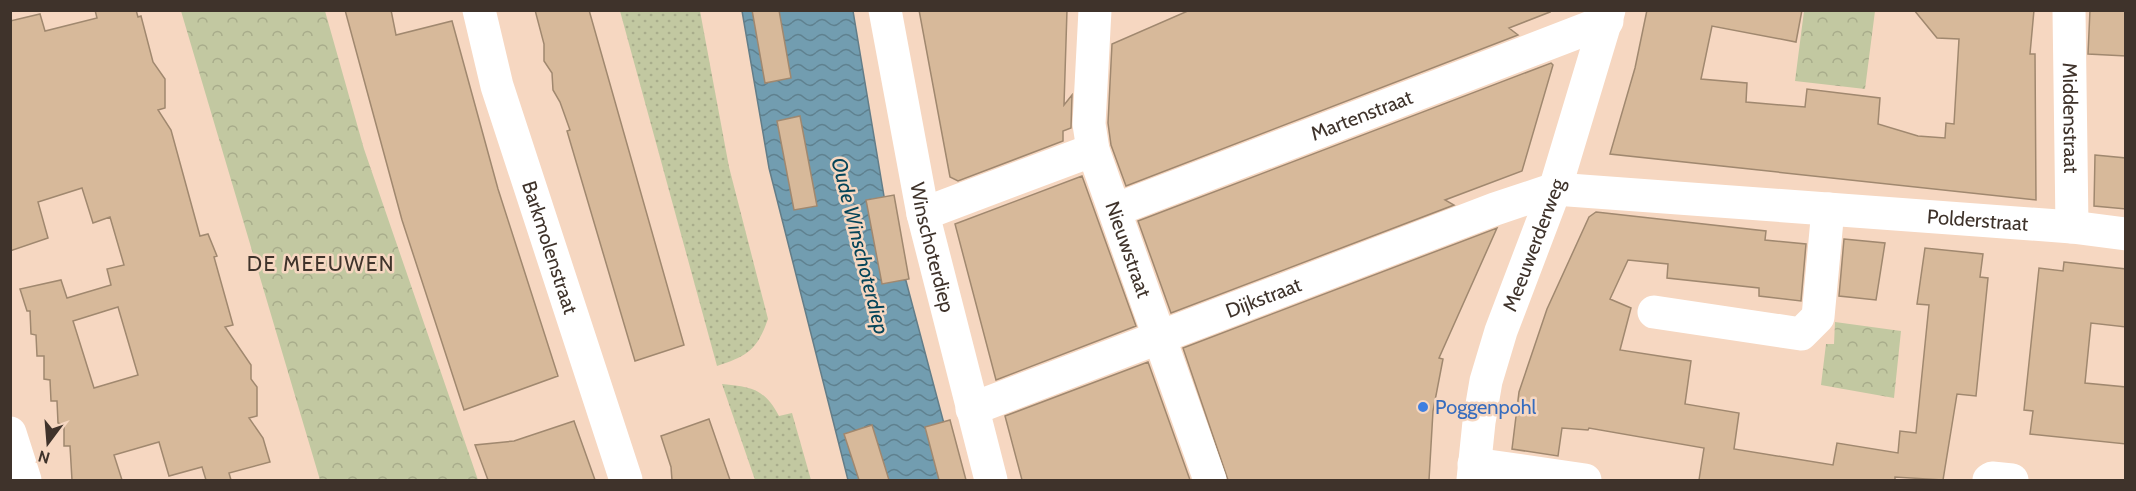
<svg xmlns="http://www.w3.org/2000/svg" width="2136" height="491" font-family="Cabin,sans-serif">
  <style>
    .grass { fill: url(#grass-dots) }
    .forest { fill: url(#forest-crowns) }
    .water { fill: url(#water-waves); stroke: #637d88; stroke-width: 1.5 }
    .building { fill: #d7b99a; stroke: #a0886f; stroke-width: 1.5; fill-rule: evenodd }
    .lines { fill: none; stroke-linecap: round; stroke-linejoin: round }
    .minor { stroke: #fff; stroke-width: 33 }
    .shop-dot { fill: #3f7fe0; stroke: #f6d7c1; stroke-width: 2 }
    .labels { text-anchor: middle; stroke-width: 5; stroke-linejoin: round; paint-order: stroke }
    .street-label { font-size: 20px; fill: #3f332b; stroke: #f6d7c1 }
    .shop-label { font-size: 20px; fill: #366cbe; stroke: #f6d7c1; text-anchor: start }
    .water-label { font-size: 21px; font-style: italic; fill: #054459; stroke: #f6d7c1 }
    .neighbourhood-label { font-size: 21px; letter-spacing: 1.5px; fill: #3f332b; stroke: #f6d7c1 }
  </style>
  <defs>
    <pattern id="grass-dots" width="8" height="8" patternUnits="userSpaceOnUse" patternTransform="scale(1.5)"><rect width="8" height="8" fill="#c2c8a1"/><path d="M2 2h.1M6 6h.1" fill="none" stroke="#a8ac8b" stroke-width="1.8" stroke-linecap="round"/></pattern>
    <pattern id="forest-crowns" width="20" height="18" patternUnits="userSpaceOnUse" patternTransform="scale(1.5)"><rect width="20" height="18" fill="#c2c8a1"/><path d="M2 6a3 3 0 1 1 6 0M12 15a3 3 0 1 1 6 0" fill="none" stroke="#a8ac8b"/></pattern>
    <pattern id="water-waves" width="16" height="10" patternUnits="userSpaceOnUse" patternTransform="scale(1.5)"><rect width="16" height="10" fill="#729db0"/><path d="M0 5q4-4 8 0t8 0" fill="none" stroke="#5f818f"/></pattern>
  </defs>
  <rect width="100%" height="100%" fill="#f6d7c1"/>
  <path class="grass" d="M620 11H700L729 167 768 319C757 350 748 356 717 366Z
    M722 384C751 387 764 388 779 416L792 413 811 480H755Z"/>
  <path class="forest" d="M181 11H325L364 149 478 480H320Z
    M1804 11H1875L1865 89 1795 81Z
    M1835 322 1901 331 1894 398 1821 385 1826 344H1834Z"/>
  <path class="water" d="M742 11H853L885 202 959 480H848L769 168Z"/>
  <path class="building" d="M95 10H136L138 17 141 16 153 62 165 79V108L158 110 171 130 200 236 208 234 217 256 214 257 233 325 225 327 251 365V379L257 387V416L249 418 263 438 270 462 229 473 231 480H206L202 467 169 476 159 442 114 455 122 480H72L70 446H64V425L58 423 57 401H51L50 380 44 379V356H37L36 335 31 334 30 311H27L20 289 61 280 67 298 111 285 107 269 124 265 110 217 93 223 82 188 38 202 48 238 10 251V21L40 14 45 31 97 18ZM118 307 138 375 94 388 73 321Z
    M345 10H391L396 35 452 21 498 189 558 376 464 410 402 220Z
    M535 10H589L684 345 635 361 567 131 570 130 560 102 553 90 552 73 544 61V44Z
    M752 10H779L791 78 765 83Z
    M919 10H1067L1064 105 1072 95 1071 128 1063 131V141L958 181 950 177Z
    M1190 10H1549L1550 12 1509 28 1518 35 1126 186 1111 145 1108 123 1112 44Z
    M1647 10H1802L1796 42 1712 26 1701 79 1747 83 1746 102 1805 107 1807 89 1880 98 1878 124 1918 136 1945 138 1946 123 1954 124 1959 39 1937 38 1914 10H2034L2030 54H2035L2036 200 1610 154 1635 68Z
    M2090 10H2126V56L2088 54Z
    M1551 63 1553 65 1522 171 1445 200 1454 205 1171 313 1138 221Z
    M800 116 817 206 794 210 777 121Z
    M2095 155 2126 158V209L2094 206Z
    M1082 176 1136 326 996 380 955 224Z
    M894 195 909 279 882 284 866 200Z
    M1596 212 1766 231 1765 240 1806 244 1801 301 1759 296V288L1667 278 1668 264 1628 260 1610 299 1631 308 1620 350 1691 361 1685 404 1739 413 1734 449 1833 465 1837 443 1898 453 1900 431 1916 433 1929 305 1917 304 1925 248 1983 254 1980 277 1988 278 1976 396 1957 394 1943 480 1895 477V480H1699L1704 448 1589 428 1588 430 1562 428 1558 456 1512 449 1519 392 1547 309 1589 217Z
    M1497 228 1439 358 1443 359 1433 411 1429 480H1228L1183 348Z
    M1844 239 1885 243 1876 300 1839 296Z
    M2064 262 2126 269V327L2091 323 2085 383 2126 387V444L2030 434 2033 411 2024 410 2039 268 2063 271Z
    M1148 362 1190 480H1022L1005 416Z
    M709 419 730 480H672L671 467 661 436Z
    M950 420 966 480H939L925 427Z
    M574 421 595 480H488L475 445 514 441Z
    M872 425 889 480H859L844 434Z"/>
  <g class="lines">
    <g class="minor">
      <path id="s1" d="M479 10 497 86 626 480"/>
      <path id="s2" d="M885 10 923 214 991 480"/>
      <path id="s3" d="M1095 10 1089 124 1093 150 1210 480"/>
      <path id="s4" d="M2069 10 2072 227"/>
      <path id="s5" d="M1115 210 1607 21"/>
      <path d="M923 214 1093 150"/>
      <path d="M1654 312 1801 334 1818 317 1828 209"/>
      <path id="s6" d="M972 409 1495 209 1555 189 2072 227 2126 234"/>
      <path d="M10 433 25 480"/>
      <path d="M1474 464 1585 480"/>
      <path id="s7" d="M1473 480 1479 422 1486 381 1501 331 1555 189 1609 10"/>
      <path d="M1989 480 1992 478 2012 480"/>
    </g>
  </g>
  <circle class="shop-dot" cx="1423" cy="407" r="6"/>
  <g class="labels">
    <g class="street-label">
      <text dy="7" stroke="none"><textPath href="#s5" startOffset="264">Martenstraat</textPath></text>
      <text dy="7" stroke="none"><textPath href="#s4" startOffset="108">Middenstraat</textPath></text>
      <text dy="7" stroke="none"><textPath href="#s6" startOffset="1047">Polderstraat</textPath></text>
      <text dy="7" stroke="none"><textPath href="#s7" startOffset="244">Meeuwerderweg</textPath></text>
      <text dy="7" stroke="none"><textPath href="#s1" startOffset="248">Barkmolenstraat</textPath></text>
      <text dy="7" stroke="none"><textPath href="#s2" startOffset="242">Winschoterdiep</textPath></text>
      <text dy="7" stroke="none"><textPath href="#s3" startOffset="246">Nieuwstraat</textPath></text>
      <text dy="7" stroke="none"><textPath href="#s6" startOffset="312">Dijkstraat</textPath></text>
    </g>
    <g class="shop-label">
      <text x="1435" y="414">Poggenpohl</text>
    </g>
    <g class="water-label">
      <text transform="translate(860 246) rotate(76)" y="7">Oude Winschoterdiep</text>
    </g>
    <g class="neighbourhood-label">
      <text x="321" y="271">DE MEEUWEN</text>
    </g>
  </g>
  <rect width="2136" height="491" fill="none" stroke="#3f332b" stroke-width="24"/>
  <g transform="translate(48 443) rotate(196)" stroke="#f6d7c1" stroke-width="4.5" paint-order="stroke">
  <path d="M0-4.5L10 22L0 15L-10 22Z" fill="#3f332b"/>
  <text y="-9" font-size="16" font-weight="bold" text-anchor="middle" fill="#3f332b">N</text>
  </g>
</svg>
